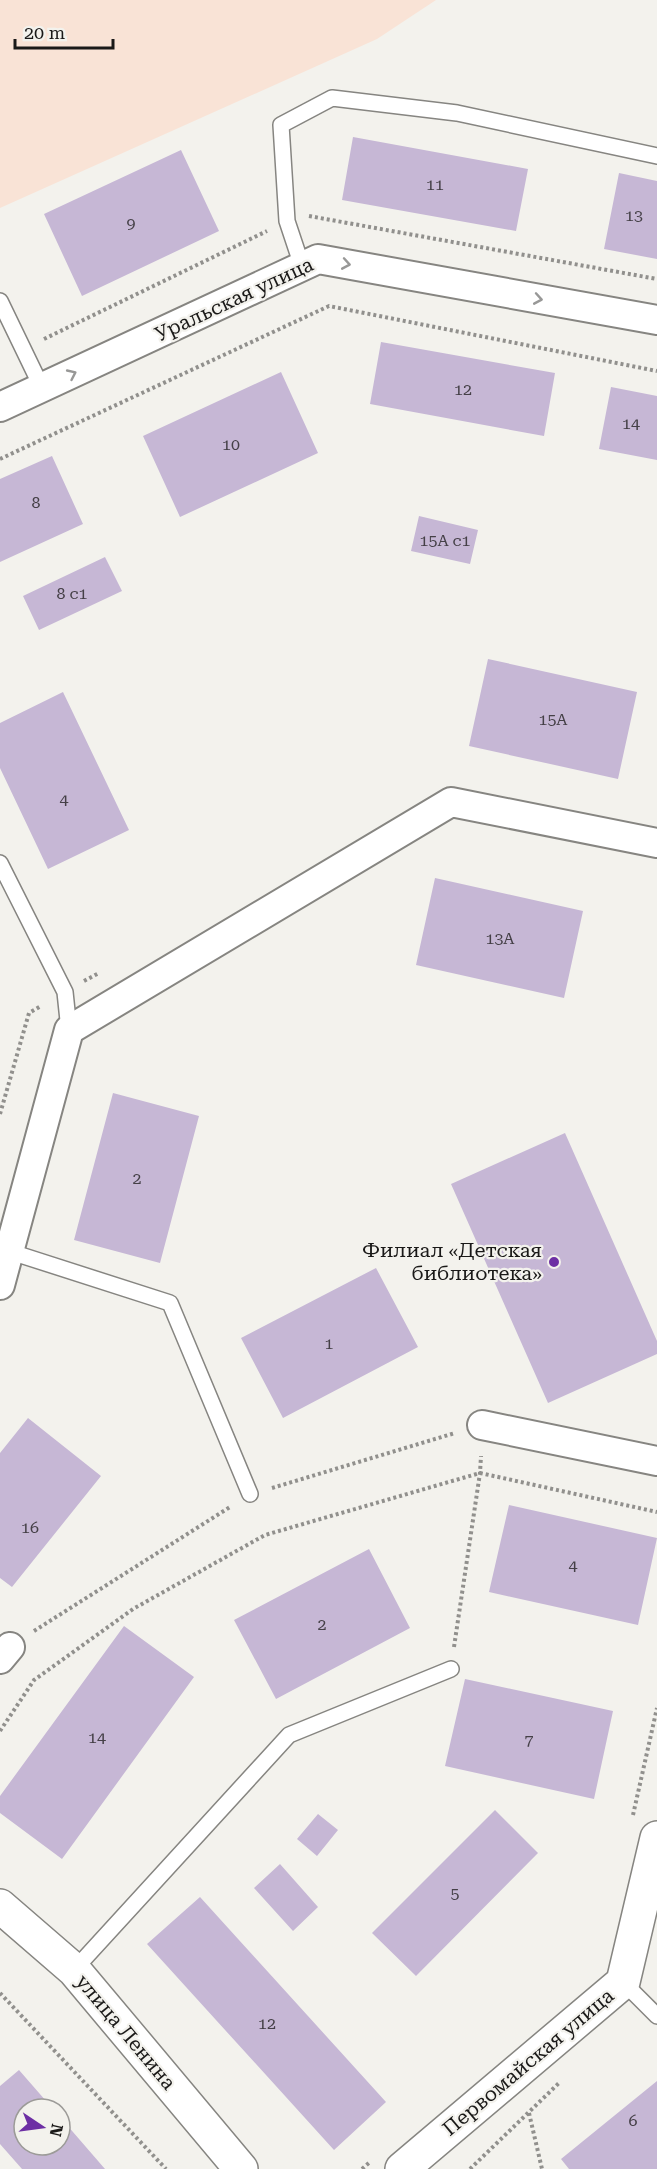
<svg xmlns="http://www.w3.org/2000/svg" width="657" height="2169" font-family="'Roboto Serif',serif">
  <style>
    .industrial { fill: #f9e3d6 }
    .building { fill: #c6b7d5 }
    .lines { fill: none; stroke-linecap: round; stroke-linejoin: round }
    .service-casing { stroke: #868581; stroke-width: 18 }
    .minor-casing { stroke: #868581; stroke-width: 32 }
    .secondary-casing { stroke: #868581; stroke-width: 36 }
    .path { stroke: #91908d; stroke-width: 4; stroke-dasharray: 3 3; stroke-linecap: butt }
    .service { stroke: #fff; stroke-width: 15 }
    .minor { stroke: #fff; stroke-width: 28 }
    .secondary { stroke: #fff; stroke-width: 33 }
    .oneway { stroke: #989897 }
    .poi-dot { fill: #6d2fa4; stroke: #f3f2ed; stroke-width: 2 }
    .labels { text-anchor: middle; stroke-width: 4.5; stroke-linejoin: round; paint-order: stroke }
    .number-label { font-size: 16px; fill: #454047 }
    .street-label { font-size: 20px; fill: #1a1918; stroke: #f3f2ed }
    .poi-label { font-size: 20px; fill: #1a1918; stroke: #f3f2ed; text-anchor: end }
  </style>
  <rect width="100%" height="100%" fill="#f3f2ed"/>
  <path class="industrial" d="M0 0H436L377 39 0 208Z"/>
  <path class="building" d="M353 137 528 169 516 231 342 200Z
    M181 150 219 231 82 296 44 214Z
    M619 173 657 181V259L604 249Z
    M381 342 555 373 544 436 370 404Z
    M281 372 318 453 180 517 143 436Z
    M611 387 657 396V460L599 449Z
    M52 456 83 524 0 562V479Z
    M419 516 478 530 470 564 411 551Z
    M105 557 122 591 39 630 23 596Z
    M488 659 637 692 618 779 469 746Z
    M63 692 129 830 48 869 0 768V723Z
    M435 878 583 911 564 998 416 965Z
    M113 1093 199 1116 160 1263 74 1240Z
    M565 1133 657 1341V1354L548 1403 451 1184Z
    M376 1268 418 1347 283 1418 241 1338Z
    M28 1418 101 1476 12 1587 0 1578V1453Z
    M509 1505 657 1538 638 1625 489 1592Z
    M369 1549 410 1628 276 1699 234 1620Z
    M124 1626 194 1677 62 1859 0 1813V1796Z
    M465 1679 613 1711 594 1799 445 1766Z
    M495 1810 538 1853 416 1976 372 1933Z
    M318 1814 338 1830 317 1856 297 1839Z
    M280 1864 318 1907 293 1931 254 1888Z
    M200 1897 386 2102 334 2150 147 1944Z
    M19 2070 53 2109H24V2145H60V2117L105 2169H22L0 2144V2086Z
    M657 2081V2169H569L561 2159Z"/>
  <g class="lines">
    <defs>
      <path id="service" d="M302 266 287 221 281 125 332 98 457 113 657 156
        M0 301 42 388
        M0 863 65 992 69 1030
        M8 1251 170 1303 250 1494
        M74 1970 289 1735 451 1669
        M623 1982 657 2016"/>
      <path id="minor" d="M0 407 318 259 657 320
        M0 1285 69 1030 451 802 657 843
        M482 1425 657 1461
        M0 1659 10 1647"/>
      <path id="secondary" d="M0 1906 74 1970 241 2169
        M402 2169 623 1982 657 1838"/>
    </defs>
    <use href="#service" class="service-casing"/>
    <use href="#minor" class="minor-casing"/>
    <use href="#secondary" class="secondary-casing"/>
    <path class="path" d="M309 216 657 279
      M44 339 267 231
      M0 459 329 306 657 371
      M84 981 99 973
      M0 1114 29 1013 41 1006
      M272 1488 455 1433
      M34 1631 230 1507
      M454 1647 480 1473 481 1456
      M0 1731 34 1680 133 1609 265 1535 480 1473 657 1512
      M633 1815 657 1708
      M0 1993 166 2169
      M529 2113 542 2169
      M362 2169 370 2162
      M470 2169 560 2082"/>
    <use href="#service" class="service"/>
    <use href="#minor" class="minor"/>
    <use href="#secondary" class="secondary"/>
  </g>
  <defs><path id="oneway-chevron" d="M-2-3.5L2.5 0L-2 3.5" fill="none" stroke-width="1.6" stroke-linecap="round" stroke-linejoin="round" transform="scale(1.5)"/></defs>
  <g class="oneway">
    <use href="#oneway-chevron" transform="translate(346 264) rotate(10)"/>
    <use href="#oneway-chevron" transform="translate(538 299) rotate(10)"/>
    <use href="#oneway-chevron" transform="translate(72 374) rotate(-25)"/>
  </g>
  <circle class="poi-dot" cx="554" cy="1262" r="6"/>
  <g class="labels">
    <g class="number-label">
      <text x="435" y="190">11</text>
      <text x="634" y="221">13</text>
      <text x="131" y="229">9</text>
      <text x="463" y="395">12</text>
      <text x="631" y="429">14</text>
      <text x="231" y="450">10</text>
      <text x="36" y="508">8</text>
      <text x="445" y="546">15А с1</text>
      <text x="72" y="599">8 с1</text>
      <text x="553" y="725">15А</text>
      <text x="64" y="805">4</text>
      <text x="500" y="944">13А</text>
      <text x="137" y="1184">2</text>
      <text x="329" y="1349">1</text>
      <text x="30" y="1533">16</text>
      <text x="573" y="1571">4</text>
      <text x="322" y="1630">2</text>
      <text x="97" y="1743">14</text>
      <text x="529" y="1745">7</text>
      <text x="455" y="1899">5</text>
      <text x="267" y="2029">12</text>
      <text x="633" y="2126">6</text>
    </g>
    <g class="street-label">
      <text transform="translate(234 299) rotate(-25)" y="7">Уральская улица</text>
      <text transform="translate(126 2032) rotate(50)" y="7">улица Ленина</text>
      <text transform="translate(528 2062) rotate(-40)" y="7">Первомайская улица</text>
    </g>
    <g class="poi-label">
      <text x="542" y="1257">Филиал «Детская<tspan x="542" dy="23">библиотека»</tspan></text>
    </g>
  </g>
  <g transform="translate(42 2127) rotate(103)"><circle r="28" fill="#f3f2ed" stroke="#9c9b98" stroke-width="1.5"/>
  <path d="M0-4.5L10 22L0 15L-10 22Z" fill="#6d2fa4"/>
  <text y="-9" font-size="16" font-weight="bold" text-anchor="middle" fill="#1a1918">N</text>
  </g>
  <path d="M15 39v9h98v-9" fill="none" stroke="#1a1918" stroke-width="3"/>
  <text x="24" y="39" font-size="18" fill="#1a1918" stroke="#f3f2ed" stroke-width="4.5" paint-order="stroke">20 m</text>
</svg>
